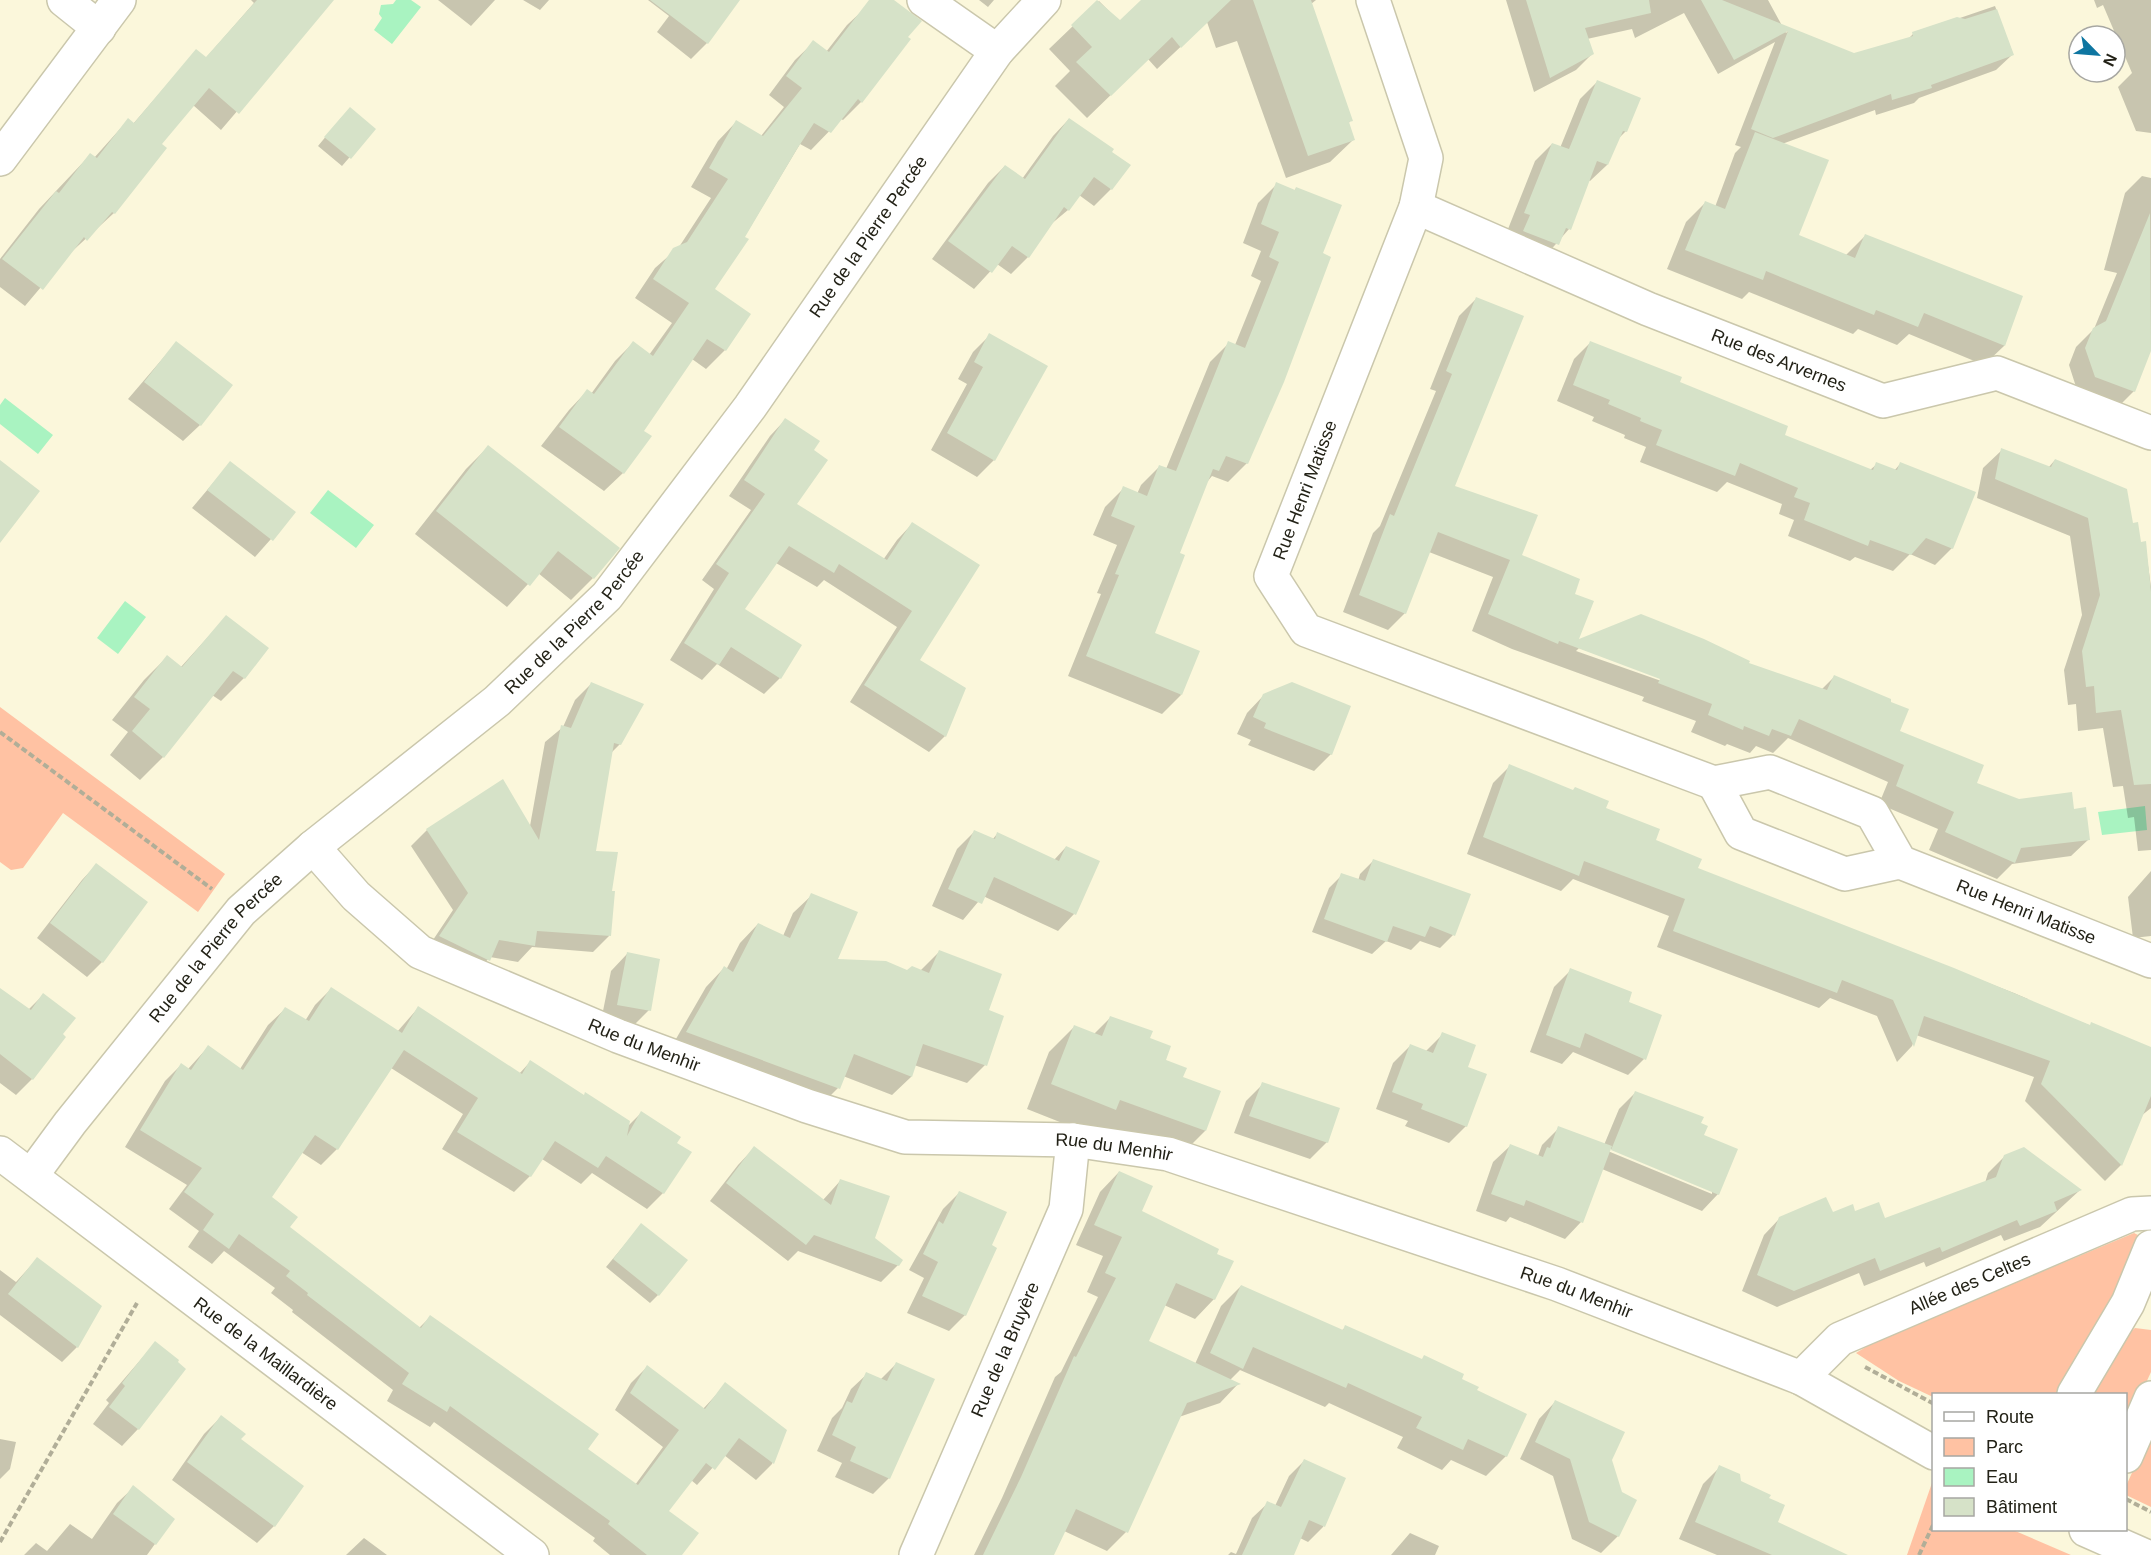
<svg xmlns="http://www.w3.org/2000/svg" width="2151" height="1555" font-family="Arial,sans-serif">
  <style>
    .green { fill: #ffc2a3 }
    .water { fill: #a9f3c1 }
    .shadow { fill: #0003; fill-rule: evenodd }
    .building { fill: #d6e2c8 }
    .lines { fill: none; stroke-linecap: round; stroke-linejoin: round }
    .minor-casing { stroke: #cac7ac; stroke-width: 36 }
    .path { stroke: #b1ae98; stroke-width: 4; stroke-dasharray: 6 3; stroke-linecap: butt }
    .minor { stroke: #fff; stroke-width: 33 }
    .labels { text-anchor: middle; stroke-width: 5; stroke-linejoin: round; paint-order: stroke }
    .street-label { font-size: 18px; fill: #232217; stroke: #fff }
  </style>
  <rect width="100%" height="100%" fill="#fbf7db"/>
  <path class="green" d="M0 707 225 874 198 912 63 813 23 868 11 870 0 862Z
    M2134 1233 2144 1238 2064 1394H1934L1933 1397 1899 1381 1856 1353 1874 1342Z
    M2135 1328 2151 1330V1372L2126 1426V1394H2094L2124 1337Z
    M2151 1431V1507L2126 1495V1486Z
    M1933 1480 1934 1530H2013L2071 1555H1907Z"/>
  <path class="water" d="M396 0H411L421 7 392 44 374 30 382 18 379 14 381 5 393 4Z
    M5 398 53 435 38 454 0 424V405Z
    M328 490 374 525 356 548 310 513Z
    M125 601 146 617 118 654 97 638Z
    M2145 806 2147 830 2102 835 2098 812Z"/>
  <path class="shadow" d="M251 0H327L325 8 221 130 193 105 160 144 164 148 114 213 68 255 25 306 0 287V259L39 209 90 155 94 158 128 120 133 124 196 51 205 59 254 3Z
    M438 0H495L471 26Z
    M523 0H549L540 10Z
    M648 0H738L707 43 691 59 657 32 669 16Z
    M874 0H891L906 37 861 102 843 120 841 119 811 150 800 144 713 289 749 314 725 350 706 369 692 359 642 431 623 473 604 491 541 446 569 410 587 391 591 394 615 361 633 343 649 355 672 323 635 298 655 268 679 247 711 198 691 187 718 141 736 122 761 136 784 107 769 95 795 60 814 42 826 52 847 25Z
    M979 0H994L988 7Z
    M1150 0H1316L1311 4 1351 120 1348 124 1353 140 1330 162 1286 178 1237 41 1216 48 1207 22 1157 69 1148 59 1087 118 1055 86 1070 71 1049 49 1099 1 1120 22Z
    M1506 0H1768L1786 33 1790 29 1854 55 1907 40 1913 34 1995 6 2013 54 1996 70 1919 98 1914 103 1876 115 1875 110 1782 144 1797 236 1846 255 1865 236 2021 297 2004 346 1984 365 1909 334 1897 345 1858 329 1853 334 1749 292 1742 299 1667 269 1686 222 1705 203 1715 207 1735 153 1741 147 1735 145 1775 42 1718 74 1684 13 1635 38 1632 29 1587 39 1592 54 1576 70 1534 92Z
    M2094 0H2151V133L2136 131 2118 87 2132 73 2103 5 2097 8Z
    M1597 82 1626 131 1617 140 1607 165 1590 181 1588 180 1569 229 1541 261 1507 248 1515 232 1508 229 1535 161 1552 144 1560 148 1580 99Z
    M342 117 374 129 342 166 318 146Z
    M1069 119 1111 189 1094 206 1079 195 1068 210 1050 225 1028 257 1011 274 997 264 974 289 932 259 988 183 1005 166 1022 179 1053 136Z
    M2142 176 2151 178V348L2134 391 2117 408 2078 393 2069 365 2076 347 2094 329 2117 273 2104 270 2125 193Z
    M1277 184 1294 191 1296 188 1247 463 1228 482 1212 476 1207 482 1178 553 1153 634 1181 695 1162 714 1068 676 1101 594 1097 593 1117 545 1093 535 1105 507 1124 488 1137 494 1141 485 1160 466 1166 469 1210 362 1229 343 1235 345 1261 281 1251 276 1261 251 1243 243 1258 203Z
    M1476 299 1453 487 1520 556 1573 595 1576 642 1747 664 1821 690 1834 677 1898 732 1975 784 2018 801 2073 811 2089 839 2071 856 2012 864 1997 879 1929 850 1938 829 1879 804 1888 782 1788 738 1773 753 1756 746 1750 753 1727 744 1725 746 1691 732 1696 721 1642 701 1644 697 1512 649 1472 631 1493 577 1429 552 1405 613 1388 630 1343 612 1373 533 1380 526 1436 391 1430 389 1459 316ZM1579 648 1668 680 1667 683 1576 651Z
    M990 335 994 460 977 477 931 450 967 384 958 379 973 352Z
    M1591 342 1783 436 1870 470 1877 464 1894 471 1900 464 1952 548 1935 565 1910 554 1893 571 1855 557 1850 561 1788 536 1794 520 1779 514 1782 504 1727 482 1717 492 1640 462 1646 447 1624 438 1625 435 1592 421 1594 417 1557 401 1574 359Z
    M176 343 200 425 183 441 128 399Z
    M785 420 812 451 795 504 883 560 897 540 912 524 918 661 945 736 929 752 850 702 897 627 824 580 817 587 776 563 743 609 780 678 764 694 717 664 702 680 670 660 714 589 702 580 751 510 729 496 770 436Z
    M488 447 593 578 571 600 538 573 507 607 415 534 466 469Z
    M2002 450 2048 468 2055 460 2132 524 2140 544 2145 543 2151 587V850L2138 851 2134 817 2128 818 2123 786 2113 787 2103 728 2078 731 2076 704 2068 705 2064 670 2082 615 2070 536 1977 498 1983 468Z
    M230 463 294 513 255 557 192 508Z
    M226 617 244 678 221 701 212 695 163 757 140 780 110 755 128 732 112 720 144 680 167 657 180 668Z
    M591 684 620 744 611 753 594 853 610 892 609 936 593 952 532 947 518 962 490 957 473 976 425 952 453 910 411 846 427 830 530 826 545 742 563 727 575 700Z
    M1264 695 1331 754 1314 771 1248 745 1251 740 1237 734 1247 713Z
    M1510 766 1604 809 1696 869 2014 993 2028 999 2027 1002 2151 1048V1108L2141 1116 2121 1165 2105 1181 2025 1101 2034 1077 1916 1035 1912 1046 1897 1062 1877 1016 1830 998 1819 1008 1657 947 1669 916 1573 879 1561 891 1467 854 1493 783Z
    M974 832 992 840 997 834 1054 860 1066 847 1074 914 1058 931 983 896 963 920 932 906 957 849Z
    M1373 861 1453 935 1440 948 1420 941 1411 950 1386 941 1372 954 1312 932 1329 888 1342 875 1358 881 1360 874Z
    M96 865 102 962 87 977 37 938 82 880Z
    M2151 871V936L2133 938 2128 897Z
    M812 895 835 960 908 972 920 971 939 952 987 1011 985 1065 967 1083 914 1065 911 1077 892 1095 843 1076 838 1088 820 1106 669 1051 706 987 724 968 726 970 740 943 758 924 783 936 793 913Z
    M627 954 649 1010 632 1027 601 1021 611 971Z
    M1571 970 1627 1002 1644 1059 1628 1075 1573 1052 1562 1064 1530 1052 1554 987Z
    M331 989 397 1032 418 1008 519 1074 530 1062 627 1127 641 1113 675 1143 663 1193 647 1209 592 1173 581 1184 542 1159 530 1176 514 1192 442 1149 463 1114 391 1068 337 1149 321 1165 301 1152 269 1198 288 1227 419 1328 430 1317 597 1434 586 1449 635 1485 663 1447 615 1410 631 1383 647 1367 703 1409 726 1384 785 1430 772 1464 756 1480 724 1455 697 1485 691 1480 667 1511 680 1555H610L593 1541 595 1538 434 1422 430 1427 387 1401 393 1390 292 1312 293 1310 271 1293 275 1288 224 1251 212 1264 188 1247 199 1231 169 1209 187 1185 125 1147 165 1081 181 1065 188 1069 208 1047 240 1069 268 1025 285 1009 305 1021 315 1005Z
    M0 990 28 1010 43 995 32 1079 16 1095 0 1083Z
    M1110 1018 1148 1039 1181 1078 1219 1092 1205 1131 1180 1156 1099 1126 1090 1134 1027 1109 1049 1052 1074 1027 1094 1034Z
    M1443 1034 1467 1068 1466 1126 1449 1143 1405 1126 1408 1121 1376 1109 1393 1063 1410 1046 1425 1052Z
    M1263 1084 1327 1142 1310 1159 1234 1133 1246 1101Z
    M1635 1093 1699 1124 1718 1194 1702 1211 1602 1169 1581 1222 1565 1239 1510 1217 1506 1222 1476 1211 1493 1162 1510 1146 1538 1156 1542 1145 1559 1128 1604 1145 1619 1109ZM1604 1146 1712 1191V1194L1603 1149Z
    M754 1148 823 1200 841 1180 873 1239 898 1265 881 1282 798 1251 788 1261 710 1201 738 1165Z
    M2005 1156 2080 1190 2040 1227 2004 1241 2001 1235 1926 1267 1924 1262 1864 1286 1859 1273 1777 1307 1742 1291 1764 1235 1780 1218 1854 1213 1884 1220 1985 1183 1988 1173Z
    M1119 1172 1140 1211 1214 1299 1195 1319 1164 1305 1147 1342 1195 1364 1221 1306 1241 1286 1341 1331 1346 1327 1460 1379 1475 1391 1525 1414 1506 1456 1486 1476 1451 1460 1442 1470 1397 1448 1403 1437 1329 1403 1325 1407 1240 1370 1230 1380 1238 1384 1220 1403 1179 1417 1126 1532 1107 1551 1064 1531 1053 1555H974L1002 1498 1055 1377 1061 1372 1098 1297 1087 1292 1103 1256 1076 1245 1100 1192Z
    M959 1193 990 1246 965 1315 949 1331 907 1313 924 1278 909 1270 943 1209Z
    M641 1225 658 1295 650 1303 606 1267Z
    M37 1259 77 1347 62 1362 0 1315V1270L16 1282Z
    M155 1343 138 1429 122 1446 93 1424 109 1403 106 1400Z
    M896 1364 889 1478 873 1494 835 1477 842 1463 817 1451 832 1418 842 1408 851 1389 867 1374 880 1380Z
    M1555 1402 1610 1460 1618 1536 1601 1553 1572 1539 1553 1476 1520 1459 1539 1419Z
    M221 1417 239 1440 274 1526 257 1543 172 1480 204 1434Z
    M0 1439 16 1442 10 1469 0 1479Z
    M1304 1461 1344 1479 1323 1527 1308 1542 1300 1538 1292 1555H1228L1231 1552 1236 1554 1252 1518 1268 1503 1275 1506 1289 1476Z
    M1720 1467 1740 1482 1776 1523 1838 1555H1717L1679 1539 1703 1484Z
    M133 1488 173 1519 147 1555H24L36 1543 47 1551 70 1524 92 1539 117 1503Z
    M1410 1533 1439 1546 1435 1555H1391Z
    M364 1538 387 1555H346Z"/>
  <path class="building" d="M257 0H334L239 114 209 88 162 144 167 148 115 214 112 212 87 241 84 237 43 290 2 259 56 191 59 193 90 153 97 158 128 118 134 123 196 49 206 57Z
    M650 0H740L708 44Z
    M869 0H894L922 21 908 37 911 39 862 103 858 99 831 133 814 123 797 149 745 237 749 239 715 289 751 314 726 351 707 339 644 431 652 436 624 474 559 427 587 389 594 394 633 341 653 356 689 303 653 279 673 248 687 242 728 179 709 168 736 120 763 136 802 88 786 76 813 40 829 52Z
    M1097 0 1120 20 1141 0H1231L1181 48 1172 37 1111 96 1076 62 1092 47 1071 25Z
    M1253 0H1311L1353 121 1349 122 1355 140 1308 156Z
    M1526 0H1649L1651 13 1585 28 1594 54 1550 78Z
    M1701 0H1722L1854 53 1913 36 1912 32 1957 17 1965 19 1997 9 2014 55 1931 85 1932 88 1892 100 1891 94 1773 138 1751 129 1788 31 1734 60Z
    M1597 80 1641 98 1627 132 1623 131 1608 165 1597 161 1571 230 1566 228 1559 245 1523 231 1530 215 1524 213 1552 143 1569 149Z
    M350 107 376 129 351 159 324 137Z
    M1069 118 1114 149 1112 152 1131 165 1112 190 1094 177 1069 211 1064 207 1029 258 1012 246 992 273 948 241 1005 165 1025 179Z
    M1755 132 1829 160 1799 235 1855 258 1865 234 2023 296 2005 346 1924 313 1918 327 1876 310 1874 315 1766 271 1763 280 1685 250 1705 201 1725 209Z
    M1276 182 1295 190 1296 187 1342 205 1323 253 1331 257 1284 382 1248 464 1226 456 1219 471 1213 469 1180 553 1185 555 1155 633 1200 651 1182 695 1086 656 1119 575 1115 574 1135 526 1111 516 1123 486 1147 496 1159 465 1176 471 1228 341 1245 348 1279 262 1269 257 1279 232 1261 224Z
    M2150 213 2151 351 2135 392 2095 377 2085 348 2093 328 2106 321Z
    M1476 297 1524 316 1455 486 1538 515 1522 555 1580 579 1575 594 1594 601 1579 639 1641 614 1704 639 1750 661 1749 663 1827 690 1834 675 1891 699V702L1909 709 1900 731 1984 765 1977 783 2019 799 2072 792 2074 809 2086 807 2090 840 2021 848 2015 863 1945 832 1954 812 1896 786 1904 765 1799 719 1791 736 1772 729 1769 736 1744 726 1743 730 1708 715 1712 704 1658 683 1660 679 1559 641 1558 644 1488 614 1510 560 1438 532 1406 614 1359 595 1390 514 1394 516 1452 374 1446 371Z
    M989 333 1048 366 995 461 947 433 983 367 974 362Z
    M176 341 233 385 201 426 144 382Z
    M1590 341 1682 377 1680 382 1788 426 1785 435 1873 470 1876 462 1897 470 1900 462 1976 492 1953 549 1926 538 1911 555 1870 540 1868 546 1804 520 1810 503 1794 497 1798 488 1740 463 1735 476 1656 445 1662 430 1640 421 1641 418 1608 404 1610 400 1573 385Z
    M785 418 820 441 814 450 828 460 797 504 887 560 912 522 980 565 920 660 966 688 946 737 864 685 912 611 839 564 834 573 789 546 745 609 802 645 781 679 731 647 719 665 684 643 729 573 716 564 765 494 744 480Z
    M488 445 620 548 594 579 558 551 530 586 436 511Z
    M2001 448 2051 467 2055 459 2127 489 2133 523 2138 522 2141 542 2146 541 2151 592V784L2134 785 2121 710 2096 713 2094 686 2086 687 2082 651 2100 595 2088 518 1995 479Z
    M0 460 40 491 0 543Z
    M230 461 296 512 273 541 207 490Z
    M226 615 269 648 245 679 233 671 164 758 132 731 150 709 134 697 167 655 182 667Z
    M591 682 644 704 621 745 614 743 596 851 618 852 612 891H615L611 936 537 931 535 946 499 940 490 961 439 936 468 893 426 829 503 779 539 840 561 725 571 728Z
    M1292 682 1351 706 1332 755 1264 728 1266 723 1253 717 1263 694Z
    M1509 764 1573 790 1575 787 1609 801 1606 808 1660 829 1656 840 1702 859 1698 868 1954 968 2090 1025 2091 1022 2151 1047V1096L2122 1166 2041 1084 2050 1061 1924 1016 1914 1047 1893 1000 1842 980 1837 993 1673 931 1685 899 1584 861 1579 876 1483 837Z
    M974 830 995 839 997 832 1059 861 1066 846 1100 861 1076 915 994 877 982 904 948 889Z
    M1373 859 1471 894 1455 936 1430 926 1425 937 1393 926 1387 942 1324 919 1341 873 1365 881Z
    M96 863 148 902 103 963 50 923Z
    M811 893 858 912 838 959 886 961 907 970 912 966 929 973 939 950 1002 974 989 1010 1004 1016 987 1066 923 1044 912 1077 854 1054 840 1089 686 1032 724 966 733 972 758 923 790 938Z
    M627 952 660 959 651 1011 617 1005Z
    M1570 968 1632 992 1629 1002 1662 1015 1646 1060 1585 1033 1580 1048 1546 1035Z
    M331 987 402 1033 418 1006 522 1074 530 1060 584 1095 585 1092 630 1121 627 1136 641 1111 681 1137 677 1143 692 1152 664 1194 606 1156 598 1168 555 1141 531 1177 457 1132 478 1098 404 1050 338 1150 315 1135 272 1197 298 1217 290 1227 421 1328 430 1315 599 1434 588 1449 638 1485 679 1430 630 1393 647 1365 705 1409 725 1382 787 1430 774 1464 739 1438 715 1470 706 1463 669 1511 699 1533 682 1555H647L608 1524 610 1521 450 1406 447 1412 402 1384 409 1373 307 1295 308 1293 286 1276 290 1271 239 1234 229 1249 203 1230 214 1214 184 1192 202 1168 140 1130 181 1063 191 1070 208 1045 243 1070 285 1007 309 1021Z
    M0 988 31 1010 43 993 76 1018 63 1034 66 1037 33 1080 0 1054Z
    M1110 1016 1153 1031 1150 1038 1171 1046 1166 1060 1187 1068 1183 1077 1221 1091 1206 1131 1120 1100 1116 1110 1051 1084 1074 1025 1102 1036Z
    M1442 1032 1476 1045 1468 1067 1487 1074 1467 1127 1421 1109 1423 1104 1392 1092 1410 1044 1433 1053Z
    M1262 1082 1340 1108 1328 1143 1249 1116Z
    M1635 1091 1704 1117 1701 1123 1708 1126 1704 1135 1738 1149 1719 1195 1611 1150Z
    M1558 1126 1612 1146 1583 1223 1526 1200 1524 1206 1491 1194 1510 1144 1543 1157 1547 1147 1550 1148Z
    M754 1146 831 1205 840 1179 890 1196 875 1238 903 1260 899 1266 814 1235 806 1245 726 1183Z
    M2024 1147 2082 1190 2054 1202 2057 1211 2020 1226 2017 1220 1942 1252 1940 1247 1880 1271 1875 1258 1794 1291 1757 1275 1779 1217 1826 1197 1833 1212 1853 1204 1855 1211 1879 1202 1885 1218 1996 1177 2004 1155Z
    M1119 1171 1153 1186 1142 1211 1219 1249 1217 1254 1234 1261 1215 1300 1176 1283 1149 1341 1241 1384 1187 1403 1128 1533 1076 1509 1054 1555H983L1021 1477 1074 1356 1076 1357 1116 1278 1105 1273 1122 1237 1094 1225Z
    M959 1191 1007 1212 992 1245 997 1248 966 1316 922 1296 938 1262 923 1254 939 1221 943 1224Z
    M641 1223 688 1260 659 1296 613 1259Z
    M37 1257 102 1306 78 1348 8 1294Z
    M1241 1285 1343 1330 1345 1325 1422 1359 1424 1355 1464 1374 1462 1379 1479 1387 1477 1390 1527 1414 1507 1457 1468 1439 1463 1450 1416 1428 1422 1417 1348 1383 1346 1388 1253 1347 1243 1369 1210 1353Z
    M155 1341 179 1360 178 1362 186 1369 139 1430 109 1407 125 1386 122 1383Z
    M896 1362 935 1379 890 1479 850 1461 856 1447 832 1435 847 1401 852 1403 866 1372 887 1381Z
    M1555 1400 1625 1432 1612 1460 1622 1492 1637 1500 1619 1537 1589 1522 1570 1459 1535 1442Z
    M221 1415 246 1434 241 1439 304 1486 275 1527 187 1462Z
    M1304 1459 1346 1478 1325 1527 1309 1520 1294 1555H1242L1267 1501 1281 1507Z
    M1719 1465 1740 1474 1741 1481 1771 1495 1769 1498 1785 1505 1778 1522 1848 1555H1772L1695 1522Z
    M133 1485 175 1519 156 1545 113 1514Z"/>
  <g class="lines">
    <defs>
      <g id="minor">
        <path d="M64 0 99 28"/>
        <path d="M924 0 997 51"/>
        <path d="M1373 0 1426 158 1416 207 1271 576 1306 630 1714 783"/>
        <path d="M0 159 119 0"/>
        <path id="s1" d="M1416 207 1648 309 1883 401 1997 373 2151 433"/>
        <path id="s2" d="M313 847 356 896 420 952 618 1036 807 1106 905 1137 1073 1140 1168 1154 1557 1284 1801 1378 1934 1453"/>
        <path id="s3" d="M1900 862 1872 813 1770 772 1714 783 1741 833 1845 874 1900 862 2151 961"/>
        <path id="s4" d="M0 1153 532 1555"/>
        <path id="s5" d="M31 1176 70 1123 241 911 313 847 497 701 607 596 750 407 997 51 1044 0"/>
        <path id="s6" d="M1801 1378 1840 1339 2132 1214 2151 1213"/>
        <path d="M2074 1394 2128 1303 2151 1247"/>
        <path d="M2126 1456 2151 1398"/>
        <path d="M2086 1530 2143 1555"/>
        <path id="s7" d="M916 1555 1066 1209 1073 1140"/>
      </g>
    </defs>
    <use href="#minor" class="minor-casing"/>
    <path class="path" d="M0 732 212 889
      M1865 1367 1934 1404
      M2126 1499 2151 1512
      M0 1542 137 1303
      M1919 1555 1934 1523"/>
    <use href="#minor" class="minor"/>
  </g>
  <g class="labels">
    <g class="street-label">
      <text dy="6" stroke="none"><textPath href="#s5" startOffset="1266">Rue de la Pierre Percée</textPath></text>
      <text dy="6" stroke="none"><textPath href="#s1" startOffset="394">Rue des Arvernes</textPath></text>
      <text transform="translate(1305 490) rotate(-69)" y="6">Rue Henri Matisse</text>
      <text dy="6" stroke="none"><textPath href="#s5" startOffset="780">Rue de la Pierre Percée</textPath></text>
      <text dy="6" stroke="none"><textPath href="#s3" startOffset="584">Rue Henri Matisse</textPath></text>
      <text dy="6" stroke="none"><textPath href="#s5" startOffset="294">Rue de la Pierre Percée</textPath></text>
      <text dy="6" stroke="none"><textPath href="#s2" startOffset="393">Rue du Menhir</textPath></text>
      <text dy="6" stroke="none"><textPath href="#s2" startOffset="879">Rue du Menhir</textPath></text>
      <text dy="6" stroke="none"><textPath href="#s6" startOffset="196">Allée des Celtes</textPath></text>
      <text dy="6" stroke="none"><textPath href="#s2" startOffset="1365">Rue du Menhir</textPath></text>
      <text dy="6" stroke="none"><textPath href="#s7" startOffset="224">Rue de la Bruyère</textPath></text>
      <text dy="6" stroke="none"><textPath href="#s4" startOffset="333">Rue de la Maillardière</textPath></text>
    </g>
  </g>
  <rect x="1932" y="1393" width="195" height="138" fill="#ffffff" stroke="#a7a7a2" stroke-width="1.5"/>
  <rect x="1944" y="1412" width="30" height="9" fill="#ffffff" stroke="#a7a7a2" stroke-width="1.5"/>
  <text x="1986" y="1423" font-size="18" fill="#232217">Route</text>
  <rect x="1944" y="1438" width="30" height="18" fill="#ffc2a3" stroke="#a7a7a2" stroke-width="1.5"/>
  <text x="1986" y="1453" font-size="18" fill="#232217">Parc</text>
  <rect x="1944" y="1468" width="30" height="18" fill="#a9f3c1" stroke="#a7a7a2" stroke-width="1.5"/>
  <text x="1986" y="1483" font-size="18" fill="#232217">Eau</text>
  <rect x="1944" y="1498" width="30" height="18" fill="#d6e2c8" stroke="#a7a7a2" stroke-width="1.5"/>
  <text x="1986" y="1513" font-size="18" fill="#232217">Bâtiment</text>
  <g transform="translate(2097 54) rotate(115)"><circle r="28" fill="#ffffff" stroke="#a7a7a2" stroke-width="1.5"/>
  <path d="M0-4.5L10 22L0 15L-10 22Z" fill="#0e76a1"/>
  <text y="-9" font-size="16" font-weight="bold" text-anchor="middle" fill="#232217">N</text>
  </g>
</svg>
